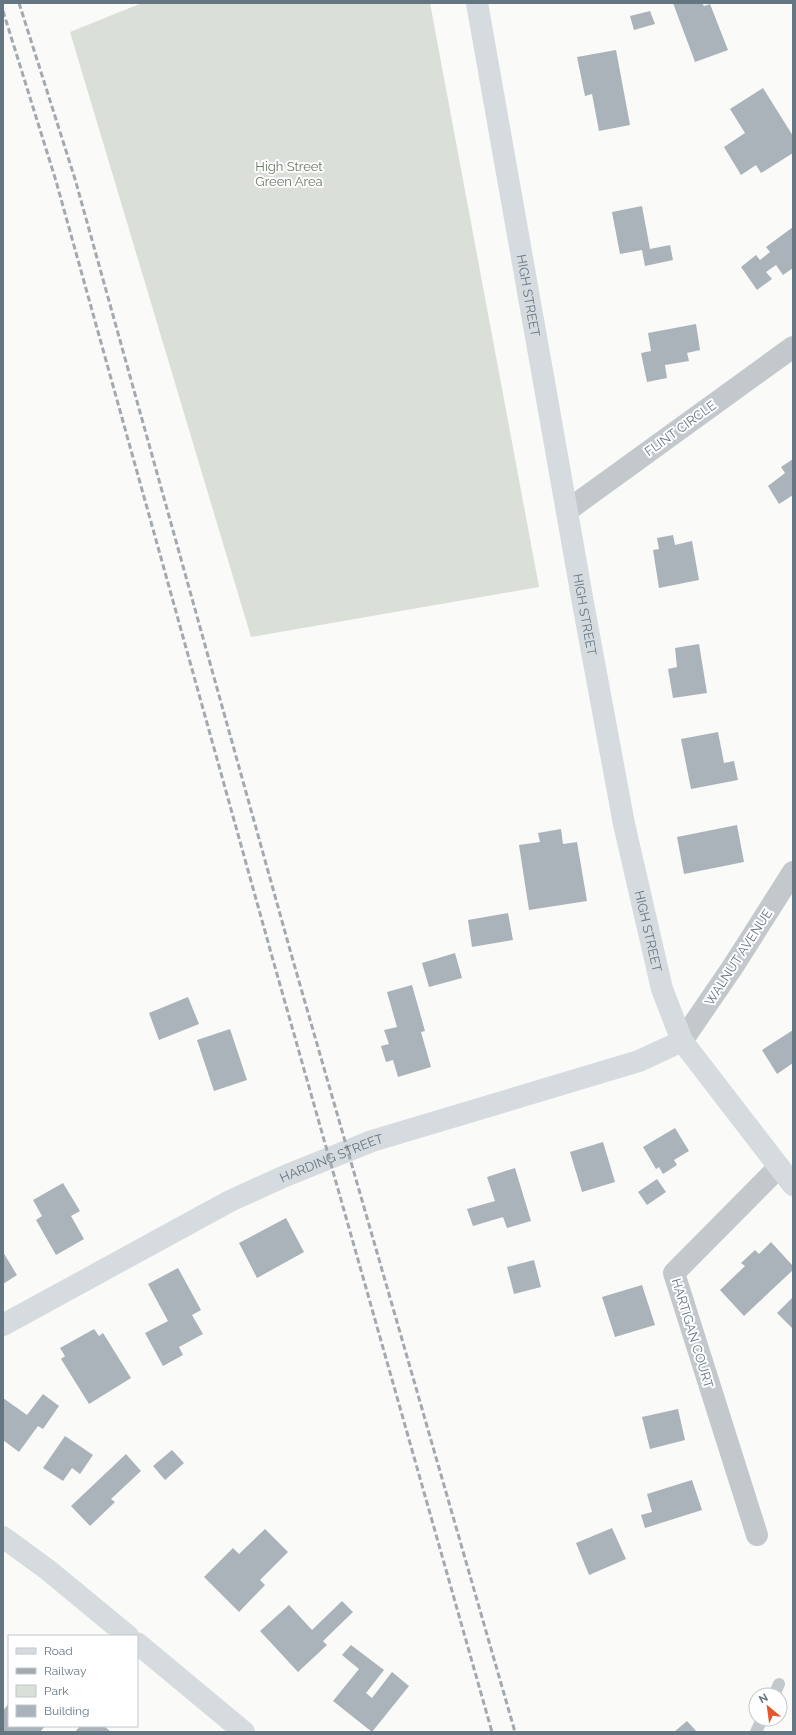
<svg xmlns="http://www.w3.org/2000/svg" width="796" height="1735" font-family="Raleway,sans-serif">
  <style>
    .green { fill: #dadfd7 }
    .building { fill: #aab3b9 }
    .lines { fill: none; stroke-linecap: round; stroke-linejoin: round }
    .service { stroke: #c3c8cc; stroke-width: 12 }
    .minor { stroke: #c3c8cc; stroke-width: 22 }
    .secondary { stroke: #d6dbdf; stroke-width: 22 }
    .primary { stroke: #d6dbdf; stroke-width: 22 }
    .rail { stroke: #a2aab0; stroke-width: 3; stroke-dasharray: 6 3; stroke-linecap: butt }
    .labels { text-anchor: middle; stroke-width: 4; stroke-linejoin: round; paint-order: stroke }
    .park-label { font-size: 13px; fill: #687a64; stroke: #fff }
    .street-label { font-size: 13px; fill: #657683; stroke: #fff }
  </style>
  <rect width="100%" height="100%" fill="#fafaf8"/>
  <path class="green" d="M142 3H430L539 587 251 637 70 32Z"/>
  <path class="building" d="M673 3H702L704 6 710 4 728 50 695 62Z
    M650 11 655 24 634 30 630 16Z
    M616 50 630 125 599 131 592 94 585 96 577 57Z
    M763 88 793 136V153L761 173 756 165 741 175 724 147 745 133 730 109Z
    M642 206 650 249 670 245 673 260 645 266 642 250 620 254 612 212Z
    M793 227V268L783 275 776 265 766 272 772 279 757 290 741 267 756 255 760 260 770 252 766 247Z
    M696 324 700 350 687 353 689 361 665 365 667 378 647 382 641 353 651 351 648 333Z
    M793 459V495L779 504 768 486 785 473 781 467Z
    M673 535 675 545 692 541 699 580 659 588 653 550 659 549 657 538Z
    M699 644 707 693 673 698 668 669 677 667 675 648Z
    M718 732 724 763 734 761 738 780 691 789 681 739Z
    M737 825 744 862 684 874 677 837Z
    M561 829 563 844 577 842 587 901 529 910 519 845 540 842 538 833Z
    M508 913 513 940 472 947 468 920Z
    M455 953 462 978 429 987 422 963Z
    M412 985 425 1031 421 1032 431 1067 398 1077 393 1060 386 1062 381 1046 389 1044 384 1030 397 1027 387 992Z
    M188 997 199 1024 159 1040 149 1013Z
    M230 1029 247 1080 214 1091 197 1040Z
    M793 1030V1063L777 1074 762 1050Z
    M675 1128 689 1151 674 1160 677 1165 663 1174 659 1167 656 1169 643 1147Z
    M603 1142 615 1182 582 1192 570 1152Z
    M515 1168 531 1221 507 1228 503 1217 473 1226 467 1209 495 1201 487 1177Z
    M657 1179 666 1192 647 1205 638 1192Z
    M63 1183 80 1211 71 1216 84 1239 56 1255 36 1220 42 1216 33 1200Z
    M286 1218 304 1252 257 1278 239 1243Z
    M771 1242 793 1266V1270L744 1316 720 1290 745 1266 741 1263 755 1250 759 1254Z
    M3 1252 17 1275 3 1284Z
    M534 1260 541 1287 514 1294 507 1267Z
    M178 1268 201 1310 192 1315 203 1334 179 1347 183 1355 163 1366 145 1333 168 1321 148 1284Z
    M642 1285 655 1325 615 1337 602 1297Z
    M793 1297V1329L777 1313Z
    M94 1329 99 1336 103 1333 131 1378 89 1404 61 1359 65 1356 60 1348Z
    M43 1394 59 1406 43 1429 38 1426 19 1452 3 1440V1398L27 1415Z
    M678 1409 685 1440 650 1449 642 1417Z
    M65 1436 93 1455 80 1474 72 1468 63 1481 43 1468Z
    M172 1450 184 1463 165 1480 153 1466Z
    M126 1454 141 1471 111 1499 115 1502 90 1526 71 1506Z
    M692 1480 702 1510 645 1528 641 1515 652 1512 647 1494Z
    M612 1528 626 1559 589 1575 576 1543Z
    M265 1529 288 1552 260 1580 265 1585 239 1612 204 1577 233 1548 239 1554Z
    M342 1601 353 1612 323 1641 327 1645 298 1672 260 1631 289 1605 312 1630Z
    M351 1645 384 1670 366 1693 372 1698 392 1672 409 1686 372 1732 333 1701 359 1669 342 1655Z
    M9 1703V1726H45L40 1732H3V1711Z
    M687 1721 697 1732H674Z
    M80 1726H104L111 1732H75Z"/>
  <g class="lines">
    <path class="service" d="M774 1695 779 1684
      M756 1732 762 1719"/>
    <path class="minor" d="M568 510 793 347
      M682 1041 732 968 793 872
      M757 1535 674 1273 779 1167"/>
    <g class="secondary">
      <path id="s1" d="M477 3 585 614 624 824 662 989 682 1041 793 1185"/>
      <path id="s2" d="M3 1325 230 1201 285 1176 372 1141 639 1061 682 1041"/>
    </g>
    <path class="primary" d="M3 1537 48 1570 128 1636
      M137 1643 244 1732"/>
    <path class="rail" d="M19 3 75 179 292 957 515 1732
      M3 11 56 181 273 960 492 1732"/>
  </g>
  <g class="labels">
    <g class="park-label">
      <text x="289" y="171">High Street<tspan x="289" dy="15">Green Area</tspan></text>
    </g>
    <g class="street-label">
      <text dy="5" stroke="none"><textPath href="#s1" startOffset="297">HIGH STREET</textPath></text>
      <text transform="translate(680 428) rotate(-36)" y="5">FLINT CIRCLE</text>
      <text dy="5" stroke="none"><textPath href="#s1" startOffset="621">HIGH STREET</textPath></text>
      <text dy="5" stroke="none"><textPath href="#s1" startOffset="944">HIGH STREET</textPath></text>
      <text transform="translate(738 957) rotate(-57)" y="5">WALNUT AVENUE</text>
      <text dy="5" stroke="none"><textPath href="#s2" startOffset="369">HARDING STREET</textPath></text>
      <text transform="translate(693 1333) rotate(73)" y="5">HARTIGAN COURT</text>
    </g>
  </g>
  <rect width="796" height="1735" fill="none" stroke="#657683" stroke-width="8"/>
  <rect x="8" y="1635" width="130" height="92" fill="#ffffff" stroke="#c1c8cd"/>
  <rect x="16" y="1648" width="20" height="6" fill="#d6dbdf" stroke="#c1c8cd"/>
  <text x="44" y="1655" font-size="12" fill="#657683">Road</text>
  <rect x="16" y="1668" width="20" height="6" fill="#a2aab0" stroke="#c1c8cd"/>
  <text x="44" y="1675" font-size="12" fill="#657683">Railway</text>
  <rect x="16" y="1685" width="20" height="12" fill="#dadfd7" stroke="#c1c8cd"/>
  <text x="44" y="1695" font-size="12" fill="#657683">Park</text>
  <rect x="16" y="1705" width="20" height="12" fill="#aab3b9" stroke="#c1c8cd"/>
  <text x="44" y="1715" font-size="12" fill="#657683">Building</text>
  <g transform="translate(768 1707) rotate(331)"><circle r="19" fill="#ffffff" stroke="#c1c8cd"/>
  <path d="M0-3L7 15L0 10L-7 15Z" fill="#e4572e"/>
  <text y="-6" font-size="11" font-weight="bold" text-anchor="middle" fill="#657683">N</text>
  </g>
</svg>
